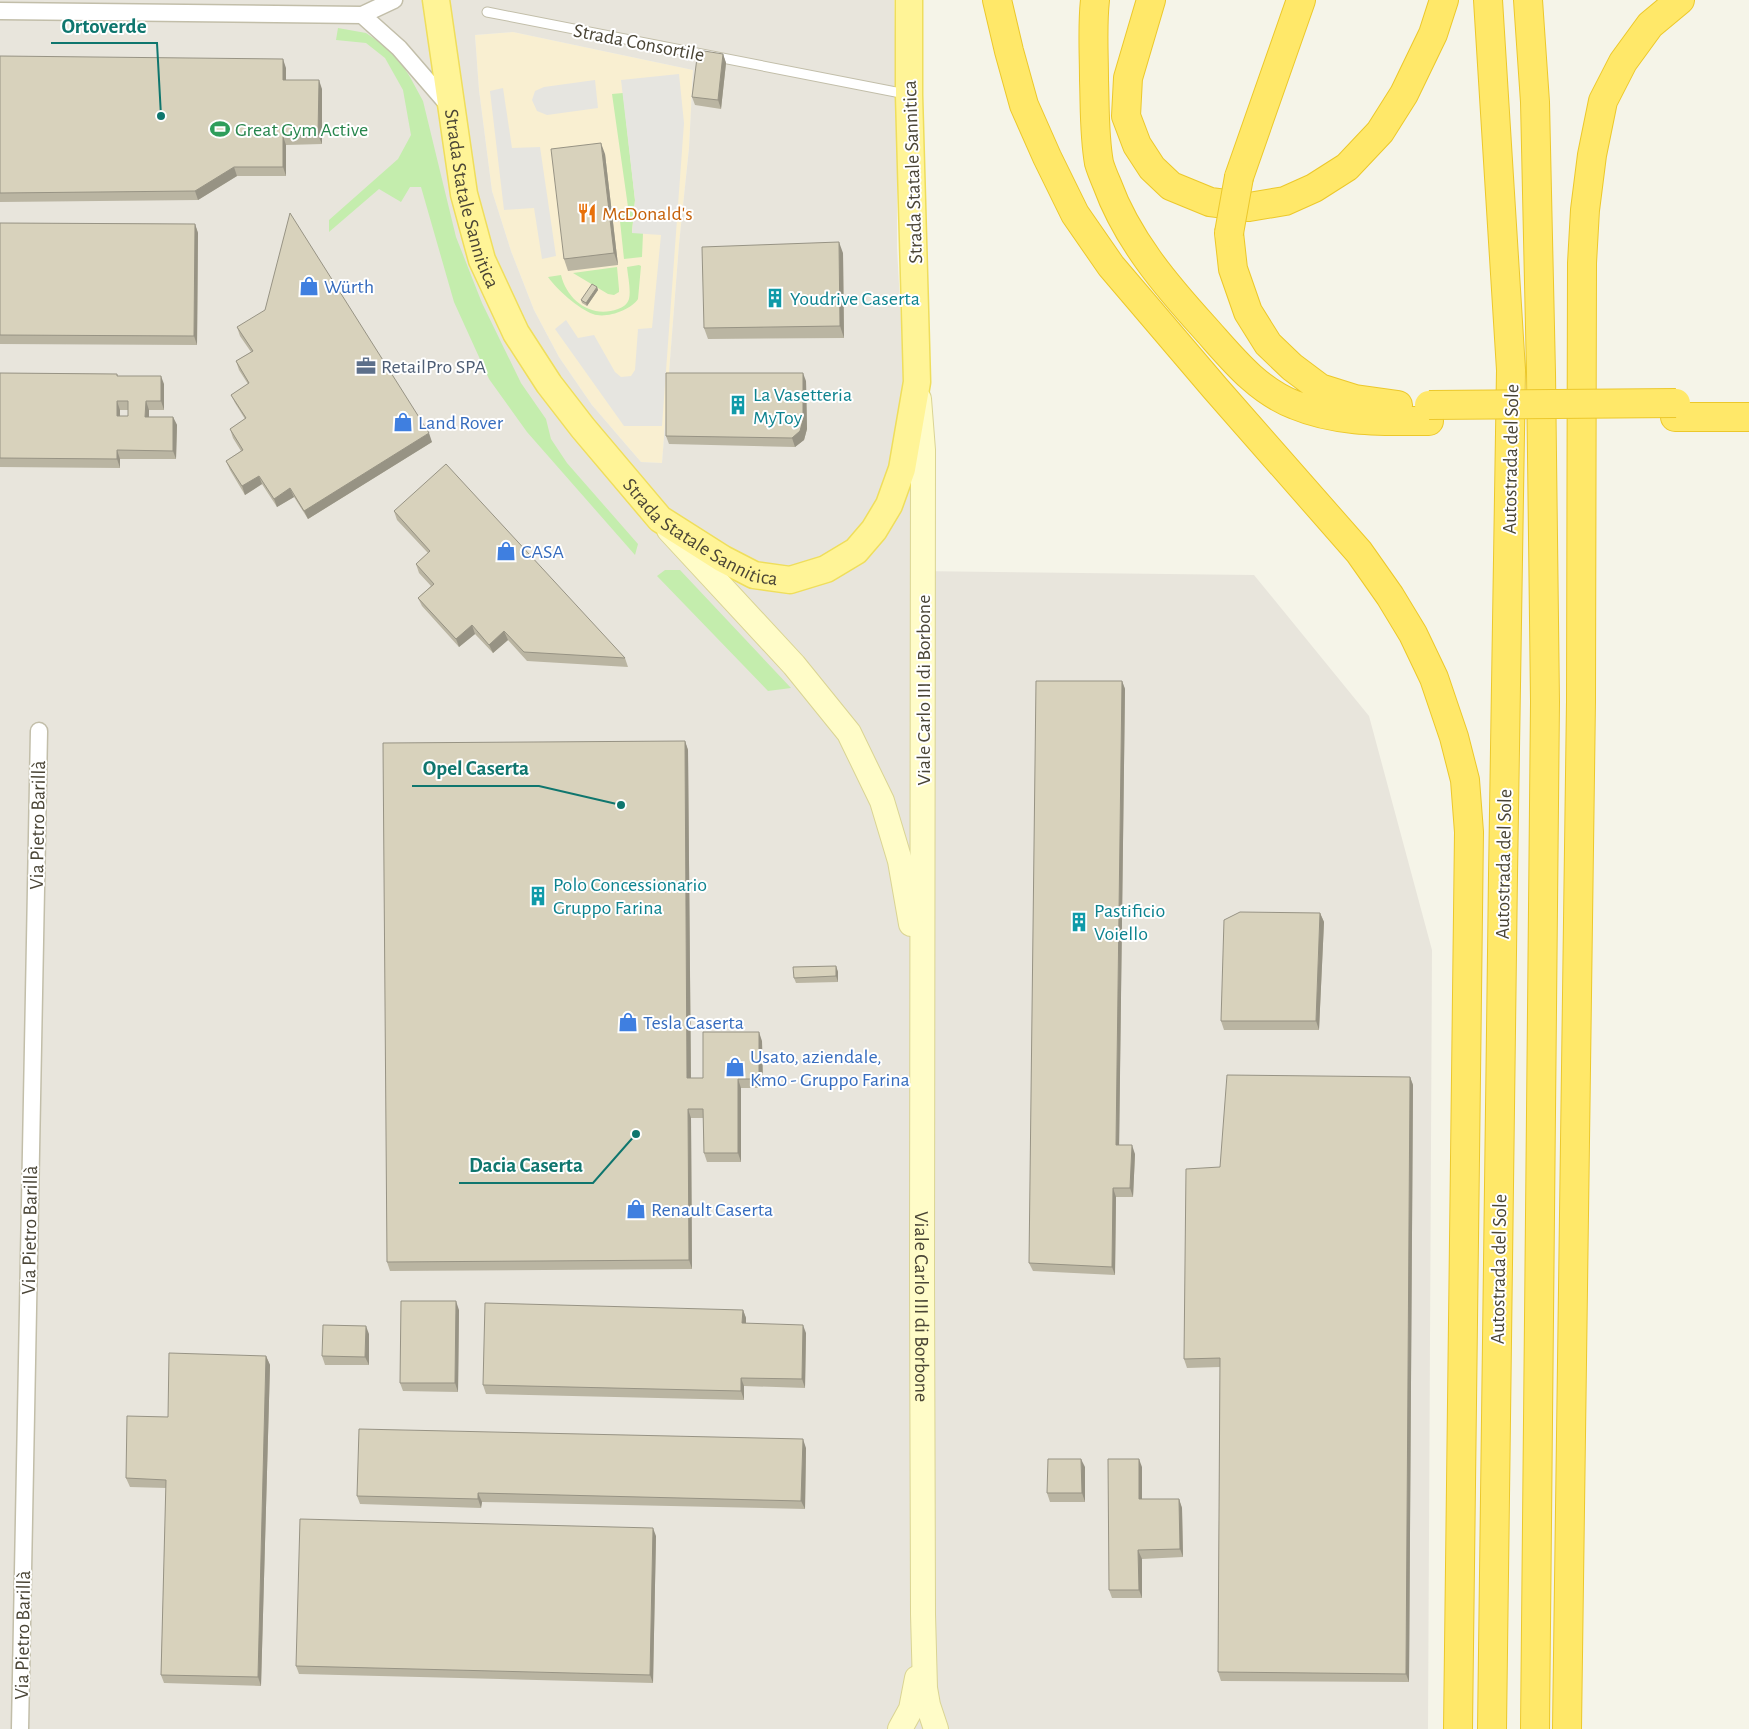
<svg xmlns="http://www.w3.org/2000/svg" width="1749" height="1729" font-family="'Alegreya Sans',sans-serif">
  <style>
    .commercial { fill: #f9efd1 }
    .industrial { fill: #e8e5dc; fill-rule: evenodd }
    .green { fill: #c4edad }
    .parking { fill: #e6e5e0 }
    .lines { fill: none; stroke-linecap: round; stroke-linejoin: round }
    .lane-casing { stroke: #c2bea9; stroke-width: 11 }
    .street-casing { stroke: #c2bea9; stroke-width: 19 }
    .secondary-casing { stroke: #dad493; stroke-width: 26 }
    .primary-casing { stroke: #efde5c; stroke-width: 29 }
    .highway-casing { stroke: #ecc82b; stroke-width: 30 }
    .lane { stroke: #fff; stroke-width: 9 }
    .street { stroke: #fff; stroke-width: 16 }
    .secondary { stroke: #fffcc8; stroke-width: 24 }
    .primary { stroke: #fff497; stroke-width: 26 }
    .highway { stroke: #ffe869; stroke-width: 28 }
    .highway-bridge-casing { stroke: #ecc82b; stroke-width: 30; stroke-linecap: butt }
    .highway-bridge { stroke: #ffe869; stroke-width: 28 }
    .wall { fill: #bab5a2; fill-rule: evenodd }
    .shaded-wall { fill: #979384 }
    .building { fill: #d8d2bc; stroke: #979384; fill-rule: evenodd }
    .labels { text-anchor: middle; stroke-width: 4; stroke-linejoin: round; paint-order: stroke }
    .street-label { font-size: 20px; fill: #4a4536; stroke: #fff }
    .leisure-label { font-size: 20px; fill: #27864d; stroke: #fff; text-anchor: start }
    .food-label { font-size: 20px; fill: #c56008; stroke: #fff; text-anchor: start }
    .shop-label { font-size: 20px; fill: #366cbe; stroke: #fff; text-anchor: start }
    .culture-label { font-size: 20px; fill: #0d838f; stroke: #fff; text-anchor: start }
    .service-label { font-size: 20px; fill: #4e5e75; stroke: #fff; text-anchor: start }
    .leader { fill: none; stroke: #0f766e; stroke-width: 2 }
    .callout-dot { fill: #0f766e; stroke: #fff; stroke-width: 2 }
    .callout-label { font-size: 21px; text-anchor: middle; font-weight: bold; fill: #0f766e; stroke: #fff; stroke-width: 4; stroke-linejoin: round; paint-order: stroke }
  </style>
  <rect width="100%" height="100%" fill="#f5f4e8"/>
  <path class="commercial" d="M513 32 693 70 689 148 679 244 662 463 641 462 592 405 559 357 534 310 511 251 492 191 479 90 475 35Z"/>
  <path class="industrial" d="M0 0H894L897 110V248L915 571 1254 575 1369 716 1432 950 1428 1729H0ZM513 32 693 70 689 148 679 244 662 463 641 462 592 405 559 357 534 310 511 251 492 191 479 90 475 35Z"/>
  <path class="green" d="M338 28 366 33 394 52 410 77 423 101 456 237 482 303 521 383 546 419 551 439 567 463 638 544 635 555 527 432 489 379 454 302 421 187H410L401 202 379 189 329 232V220L398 159 411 135 403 90 385 58 366 43 336 40Z
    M623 93 635 200 632 232 643 233 642 257 624 259 620 221 628 207 612 94Z
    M639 265 641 266 638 299C631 310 606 319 593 314 579 309 557 290 548 277L561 275C567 300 591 319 618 309 623 307 627 305 629 299 631 290 628 277 627 267Z
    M617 267 619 289V292L614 295 608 294 573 273Z
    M665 570H680L791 688 768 691 657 576Z"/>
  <path class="parking" d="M679 74 684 123 662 426H624L555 329 566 320 578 338 594 335 615 372 621 377 631 376 635 370 638 329 652 328 661 235 632 233 635 200 621 80Z
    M595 80 598 108 547 115 537 111 532 100 535 91 544 87Z
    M503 88 512 148 540 147 556 256 542 259 534 208 504 210 490 91Z"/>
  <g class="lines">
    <defs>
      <path id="lane" d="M487 12 906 94"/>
      <path id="street" d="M0 11 362 15 394 0
        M362 15 399 48 450 107
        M20 1729 39 731"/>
      <g id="secondary">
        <path id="s1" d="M919 399 923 450 922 1274 923 1614 925 1688 928 1705 936 1729"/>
        <path d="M669 530 794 665 849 733 882 801 900 861 911 924"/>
        <path d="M900 1729 911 1709 917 1678"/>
      </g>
      <g id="primary">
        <path id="s2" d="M436 0 464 194 482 260 516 333 549 384 583 428 660 519 723 559 754 575 790 580 826 569 856 551 874 530 889 505 902 469 917 382 909 95V0"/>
      </g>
      <path id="highway" d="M997 0 1009 51 1024 105 1047 157 1075 214 1111 266 1215 388 1359 552 1390 596 1413 634 1434 678 1454 737 1465 780 1469 832 1458 1729
        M1095 0C1092 26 1094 53 1094 80 1095 107 1094 135 1099 163 1101 170 1104 177 1107 184 1127 239 1165 284 1204 327 1231 357 1256 390 1295 405 1338 423 1384 421 1429 421
        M1151 0 1128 78 1126 116 1137 145 1152 168 1171 186 1210 202 1249 207 1285 201 1314 188 1347 167 1380 132 1404 94 1433 34 1444 0
        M1488 0 1511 370 1503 875 1492 1729
        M1528 0 1535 102 1541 373 1545 702 1535 1729
        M1239 177 1301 0
        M1229 233 1233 269 1248 312 1268 344 1292 367 1320 388 1355 399 1398 405
        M1675 417H1749
        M1567 1729 1581 701 1582 263 1585 210 1592 155 1603 101 1623 62 1650 25 1680 0"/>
    </defs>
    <use href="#lane" class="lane-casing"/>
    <use href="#street" class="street-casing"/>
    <use href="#secondary" class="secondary-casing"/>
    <use href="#primary" class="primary-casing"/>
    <use href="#highway" class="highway-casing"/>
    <use href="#lane" class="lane"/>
    <use href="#street" class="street"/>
    <use href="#secondary" class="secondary"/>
    <use href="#primary" class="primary"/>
    <use href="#highway" class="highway"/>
    <defs>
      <path id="highway-bridge" d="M1229 233 1239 177
        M1429 405 1676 403"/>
    </defs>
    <use href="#highway-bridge" class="highway-bridge-casing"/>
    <use href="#highway-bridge" class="highway-bridge"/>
  </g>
  <path class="wall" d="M723 54 726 63 721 109 695 105 692 97Z
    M0 56 286 68V80L322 89V144L286 145V176H237L198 200 0 202Z
    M605 154 618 265 568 271 564 259Z
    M0 223 195 224 198 233 197 345 0 344Z
    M843 253 844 338 708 339 704 328Z
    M597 287 598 290 587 306 582 303 581 300Z
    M237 327 432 442 308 519 294 497 277 507 262 484 245 495 230 470 226 461 241 451 233 438 230 429 245 419 235 403 231 395 248 384 239 370 236 361 251 352 240 336Z
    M0 373 117 374 118 376 164 384V410H149V417H173L177 425 176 459H120V468L0 467ZM120 410H128V416H120Z
    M806 381 807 429 804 440 795 447 669 444 666 436Z
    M394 511 625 658 628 667 527 661 508 640 493 653 475 634 459 647 422 606 418 598 431 586 419 573 416 564 428 553 397 520Z
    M1122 681 1125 689 1119 1145 1135 1154 1133 1197H1116L1115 1275 1033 1271 1029 1263Z
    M685 741 688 750 691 1078H703L762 1041 763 1088H741V1162H707L704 1153 703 1118H691L692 1269 390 1271 387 1262Z
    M1320 913 1324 922 1319 1030H1224L1221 1021Z
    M836 966 838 972V982L796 983 794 978Z
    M1410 1077 1413 1085 1409 1682 1221 1681 1218 1672 1220 1367 1187 1368 1184 1359 1220 1167Z
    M459 1310 458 1392 403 1391 400 1383Z
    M743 1310 746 1318V1323L806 1333 805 1388 744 1386V1400L486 1394 483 1385Z
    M369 1334V1365H325L322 1356Z
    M266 1356 270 1365 261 1686 164 1683 161 1675 166 1488 130 1487 126 1478 168 1417Z
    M806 1448 805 1509 482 1502 481 1508 360 1504 357 1496Z
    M1085 1467V1502H1050L1047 1493Z
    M1142 1467V1499H1179L1182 1508 1183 1557 1142 1559V1598H1112L1109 1590Z
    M656 1536 653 1683 299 1674 296 1666Z"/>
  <path class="shaded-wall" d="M723 54 726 63 721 109 718 100Z
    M283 59 286 68V89L283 80Z
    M319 80 322 89V144L318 135Z
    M283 136 286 145V176L283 167Z
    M601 143 605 154 618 265 614 253Z
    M234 167 237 176 198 200 195 191Z
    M195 224 198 233 197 345 194 336Z
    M839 242 843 253 844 338 840 326Z
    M597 287 598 290 587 306 586 303Z
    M803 373 806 381 807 429 804 440 795 447 792 438Z
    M161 376 164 384V410L161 401Z
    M117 401 120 410V425L117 416Z
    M146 401 149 410V425L145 417Z
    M173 417 177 425 176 459 173 451Z
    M429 433 432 442 308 519 304 511Z
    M117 450 120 459V468L117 459Z
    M259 476 262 484 245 495 242 486Z
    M290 488 294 497 277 507 274 499Z
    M472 625 475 634 459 647 456 639Z
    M504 631 508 640 493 653 489 645Z
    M1122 681 1125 689 1119 1154 1116 1145Z
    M685 741 688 750 691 1087 687 1078Z
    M1320 913 1324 922 1319 1030 1316 1021Z
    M836 966 838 972V982L836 976Z
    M759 1032 762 1041 763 1088 759 1079Z
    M1410 1077 1413 1085 1409 1682 1406 1674Z
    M738 1079 741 1088V1162L738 1153Z
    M688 1109 691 1118 692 1269 689 1260Z
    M1132 1145 1135 1154 1133 1197 1130 1188Z
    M1113 1188 1116 1197 1115 1275 1112 1267Z
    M456 1301 459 1310 458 1392 455 1383Z
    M743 1310 746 1318V1332L742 1323Z
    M803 1325 806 1333 805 1388 802 1379Z
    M366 1326 369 1334V1365L365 1357Z
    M266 1356 270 1365 261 1686 258 1677Z
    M741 1378 744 1386V1400L741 1391Z
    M803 1439 806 1448 805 1509 801 1501Z
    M1081 1459 1085 1467V1502L1082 1493Z
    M1139 1459 1142 1467V1508L1139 1499Z
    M478 1493 482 1502 481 1508 478 1499Z
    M1179 1499 1182 1508 1183 1557 1180 1549Z
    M653 1528 656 1536 653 1683 650 1675Z
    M1138 1550 1142 1559V1598L1139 1590Z"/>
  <path class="building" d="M698 50 723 54 718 100 692 97Z
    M0 56 283 59V80H319L318 135 283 136V167H234L195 191 0 193Z
    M601 143 614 253 564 259 551 149Z
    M290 213 429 433 304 511 290 488 274 499 259 476 242 486 226 461 243 450 230 429 246 418 231 395 249 383 236 361 253 351 237 327 265 310Z
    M0 223 195 224 194 336 0 335Z
    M839 242 840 326 704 328 702 247Z
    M592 284 597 287 586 303 581 300Z
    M0 373 117 374V376H161V401H146L145 417H173V451L117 450V459L0 458ZM117 401H128V416H117Z
    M666 373H803V420L800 431 792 438 666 436Z
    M446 464 625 658 524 652 504 631 489 645 472 625 456 639 418 598 434 584 416 564 430 551 394 511Z
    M1036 681H1122L1116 1145H1132L1130 1188H1113L1112 1267 1029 1263Z
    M685 741 687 1078H703V1032H759V1079H738V1153H704L703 1109H688L689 1260 387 1262 383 743Z
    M1240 912 1320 913 1316 1021H1221L1224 920Z
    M836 966V976L794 978 793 967Z
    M1227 1075 1410 1077 1406 1674 1218 1672 1220 1358 1184 1359 1186 1169 1220 1167Z
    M401 1301H456L455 1383H400Z
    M485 1303 743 1310 742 1323 803 1325 802 1379 741 1378V1391L483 1385Z
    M323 1325 366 1326 365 1357 322 1356Z
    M169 1353 266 1356 258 1677 161 1675 166 1480 126 1478 127 1416 168 1417Z
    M359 1429 803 1439 801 1501 478 1493V1499L357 1496Z
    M1048 1459H1081L1082 1493H1047Z
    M1108 1459H1139V1499H1179L1180 1549 1138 1550 1139 1590H1109Z
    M300 1519 653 1528 650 1675 296 1666Z"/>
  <defs>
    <symbol id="stadium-bare" viewBox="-9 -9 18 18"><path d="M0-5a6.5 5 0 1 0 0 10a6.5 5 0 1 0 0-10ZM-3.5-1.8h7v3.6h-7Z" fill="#2e9e5b" stroke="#fff" stroke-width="2.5" paint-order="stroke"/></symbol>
    <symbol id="restaurant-bare" viewBox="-9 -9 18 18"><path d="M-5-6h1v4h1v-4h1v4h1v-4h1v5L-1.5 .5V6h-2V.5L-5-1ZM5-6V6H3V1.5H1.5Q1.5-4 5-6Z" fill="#e8710a" stroke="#fff" stroke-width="2.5" paint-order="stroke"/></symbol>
    <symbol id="shop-bare" viewBox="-9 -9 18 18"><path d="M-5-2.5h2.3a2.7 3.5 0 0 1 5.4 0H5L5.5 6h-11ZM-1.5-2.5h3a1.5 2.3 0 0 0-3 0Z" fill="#3f7fe0" stroke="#fff" stroke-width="2.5" paint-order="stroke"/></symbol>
    <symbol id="building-bare" viewBox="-9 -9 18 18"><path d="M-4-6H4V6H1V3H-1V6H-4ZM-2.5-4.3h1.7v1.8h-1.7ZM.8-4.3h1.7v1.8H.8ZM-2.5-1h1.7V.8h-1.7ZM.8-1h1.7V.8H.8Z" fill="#0f9aa8" stroke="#fff" stroke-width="2.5" paint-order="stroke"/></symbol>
    <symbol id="office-bare" viewBox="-9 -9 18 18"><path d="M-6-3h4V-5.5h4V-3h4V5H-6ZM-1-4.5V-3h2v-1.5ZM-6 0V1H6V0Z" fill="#5c6f8a" stroke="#fff" stroke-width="2.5" paint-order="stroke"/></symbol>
  </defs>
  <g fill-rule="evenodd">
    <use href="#stadium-bare" x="206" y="115" width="28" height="28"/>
    <use href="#restaurant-bare" x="573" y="199" width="28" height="28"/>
    <use href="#shop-bare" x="295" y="272" width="28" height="28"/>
    <use href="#building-bare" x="761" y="284" width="28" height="28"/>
    <use href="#office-bare" x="352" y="352" width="28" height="28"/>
    <use href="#building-bare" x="724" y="391" width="28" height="28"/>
    <use href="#shop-bare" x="389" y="408" width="28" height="28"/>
    <use href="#shop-bare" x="492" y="537" width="28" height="28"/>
    <use href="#building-bare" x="524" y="882" width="28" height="28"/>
    <use href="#building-bare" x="1065" y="908" width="28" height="28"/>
    <use href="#shop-bare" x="614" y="1008" width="28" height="28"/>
    <use href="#shop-bare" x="721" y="1053" width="28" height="28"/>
    <use href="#shop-bare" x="622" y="1195" width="28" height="28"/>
  </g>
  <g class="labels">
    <g class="street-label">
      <text transform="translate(639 42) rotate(11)" y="7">Strada Consortile</text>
      <text transform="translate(912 172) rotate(-92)" y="7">Strada Statale Sannitica</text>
      <text dy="7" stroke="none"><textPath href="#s2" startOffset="202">Strada Statale Sannitica</textPath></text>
      <text transform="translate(1510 459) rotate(-89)" y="7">Autostrada del Sole</text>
      <text dy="7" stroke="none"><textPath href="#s2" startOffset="622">Strada Statale Sannitica</textPath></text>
      <text transform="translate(923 690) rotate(-90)" y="7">Viale Carlo III di Borbone</text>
      <text transform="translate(37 825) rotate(-89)" y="7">Via Pietro Barillà</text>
      <text transform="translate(1503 864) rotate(-89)" y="7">Autostrada del Sole</text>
      <text transform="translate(29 1230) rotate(-89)" y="7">Via Pietro Barillà</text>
      <text transform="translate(1498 1269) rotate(-89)" y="7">Autostrada del Sole</text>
      <text dy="7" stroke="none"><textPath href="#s1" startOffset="908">Viale Carlo III di Borbone</textPath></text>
      <text transform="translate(22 1635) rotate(-89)" y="7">Via Pietro Barillà</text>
    </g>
    <g class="leisure-label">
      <text x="235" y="136">Great Gym Active</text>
    </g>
    <g class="food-label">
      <text x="602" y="220">McDonald's</text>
    </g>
    <g class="shop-label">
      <text x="324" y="293">Würth</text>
      <text x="418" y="429">Land Rover</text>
      <text x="521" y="558">CASA</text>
      <text x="643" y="1029">Tesla Caserta</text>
      <text x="750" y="1063">Usato, aziendale,<tspan x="750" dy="23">Km0 - Gruppo Farina</tspan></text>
      <text x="651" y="1216">Renault Caserta</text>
    </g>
    <g class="culture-label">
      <text x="790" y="305">Youdrive Caserta</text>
      <text x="753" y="401">La Vasetteria<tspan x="753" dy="23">MyToy</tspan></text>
      <text x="553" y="891">Polo Concessionario<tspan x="553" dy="23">Gruppo Farina</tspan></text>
      <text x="1094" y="917">Pastificio<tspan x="1094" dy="23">Voiello</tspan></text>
    </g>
    <g class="service-label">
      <text x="381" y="373">RetailPro SPA</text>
    </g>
  </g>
  <path class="leader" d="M161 116L157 43H51M621 805L539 786H412M636 1134L593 1183H459"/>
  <g class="callout-dot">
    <circle cx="161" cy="116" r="5"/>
    <circle cx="621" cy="805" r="5"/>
    <circle cx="636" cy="1134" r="5"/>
  </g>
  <g class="callout-label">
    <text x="104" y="33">Ortoverde</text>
    <text x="476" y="775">Opel Caserta</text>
    <text x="526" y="1172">Dacia Caserta</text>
  </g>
</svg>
